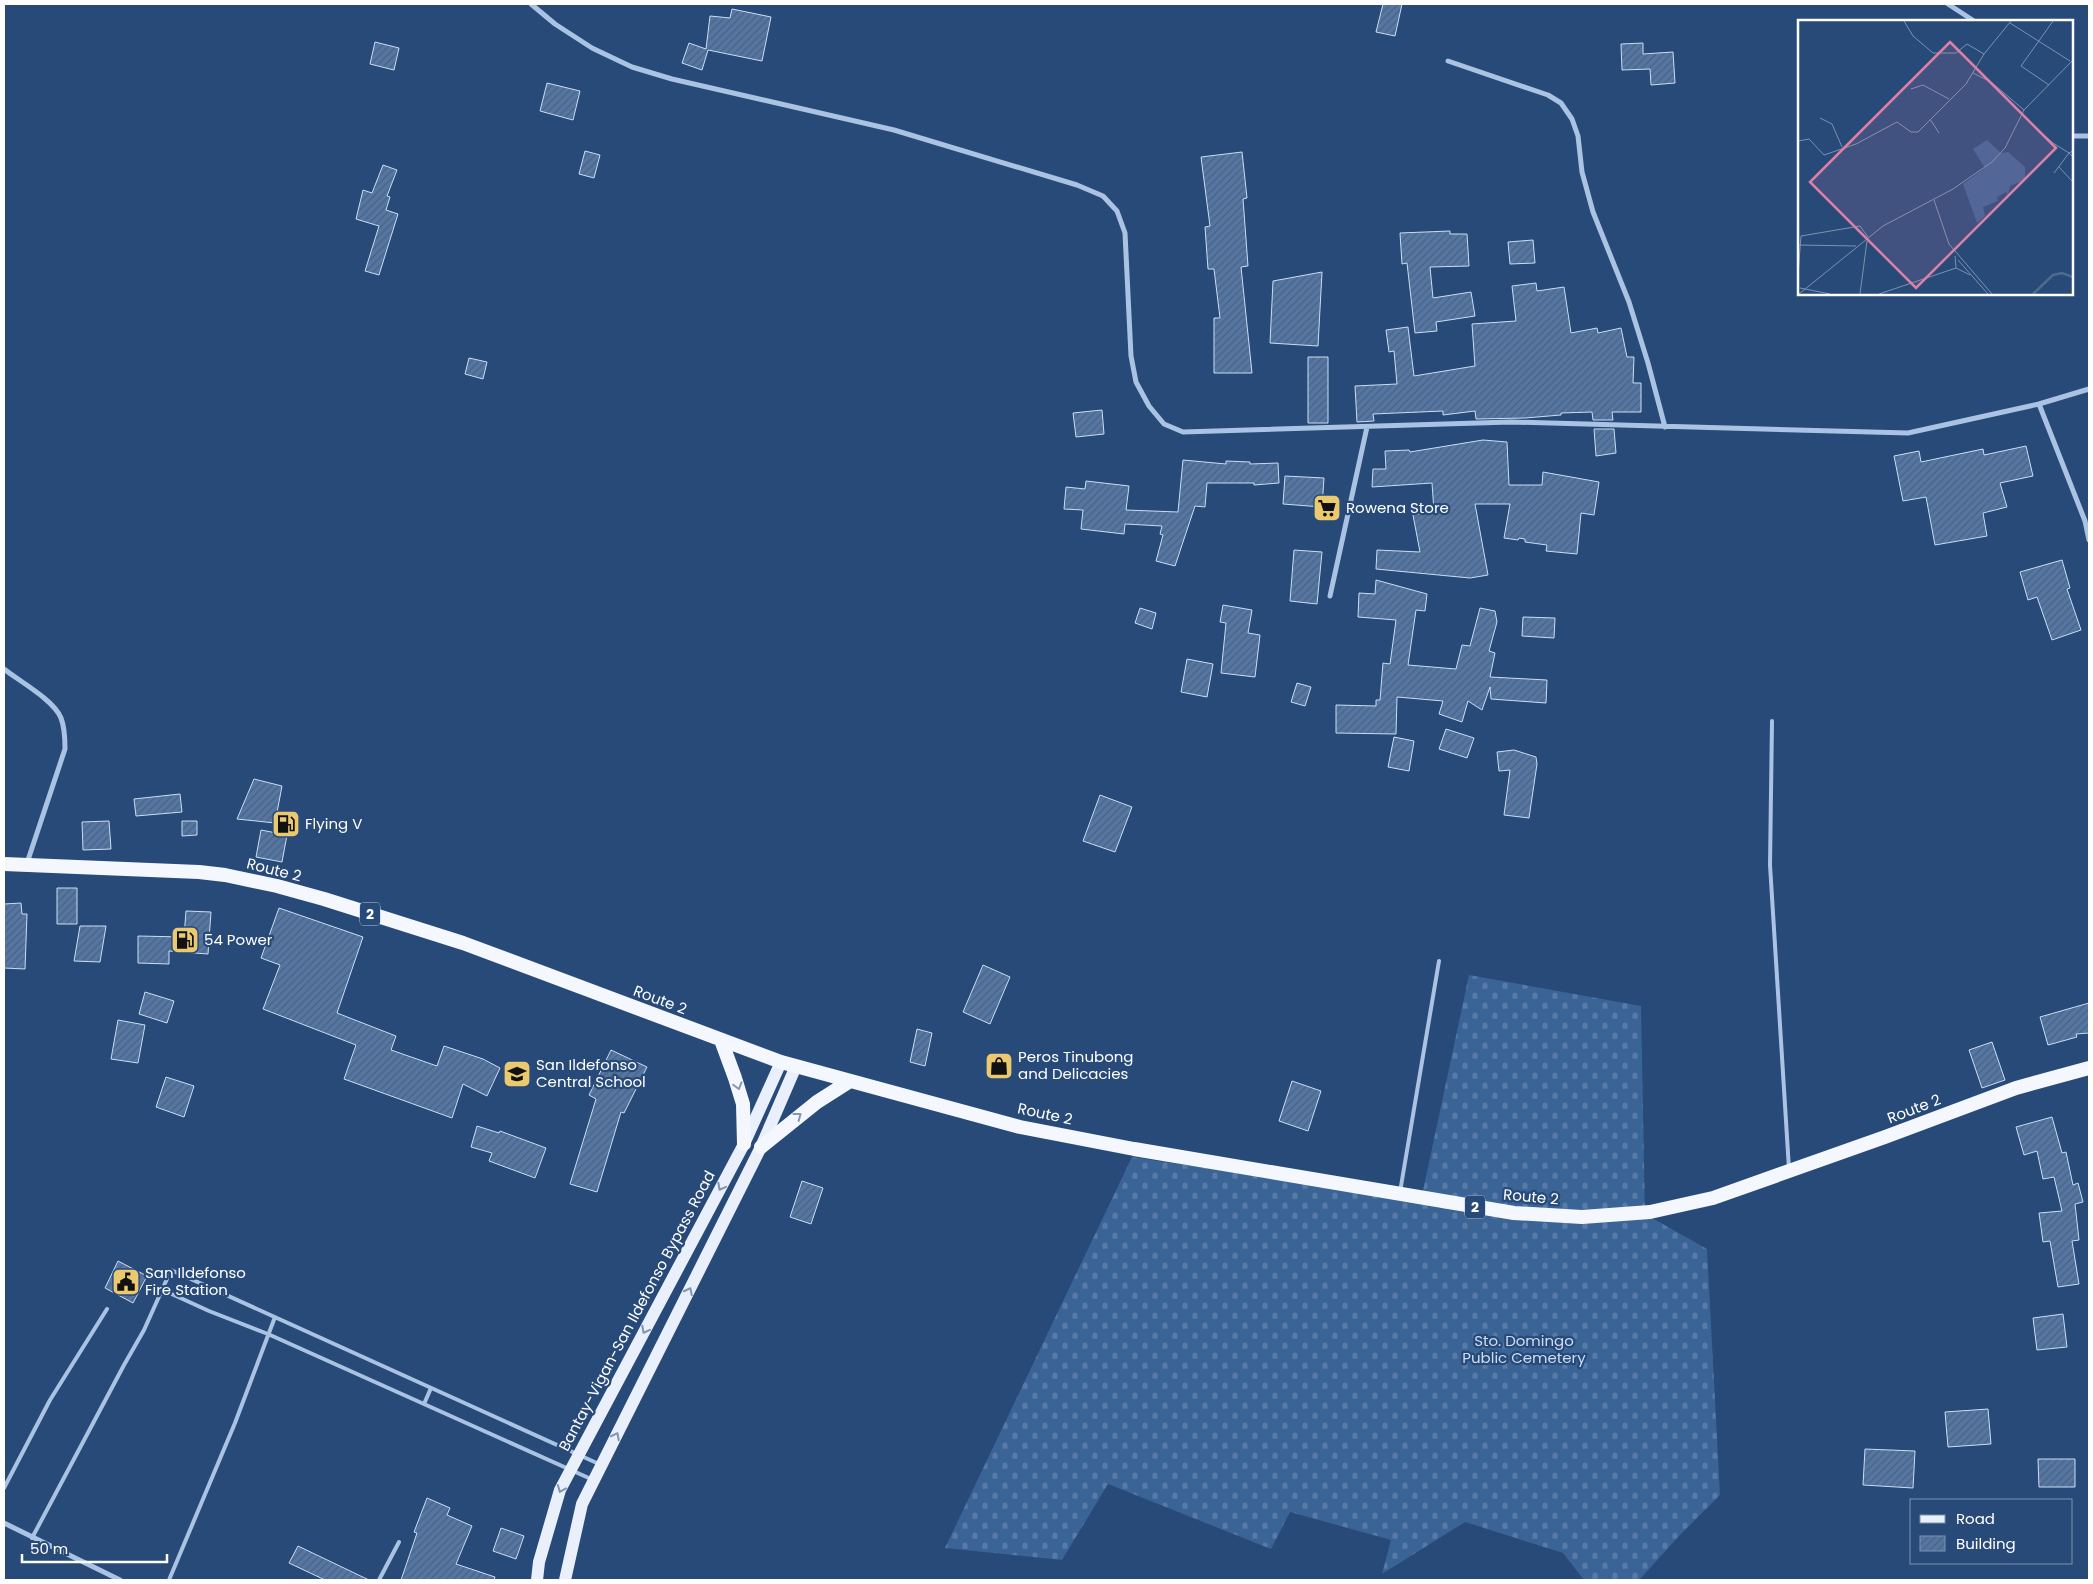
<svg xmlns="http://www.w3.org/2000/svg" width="2093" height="1584" font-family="Poppins,sans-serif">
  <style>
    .cemetery { fill: url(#cemetery-stones) }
    .building { fill: url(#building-hatch); stroke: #ccddf3 }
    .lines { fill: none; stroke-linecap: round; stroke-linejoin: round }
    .service { stroke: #aac3e3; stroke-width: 4 }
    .minor { stroke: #aac3e3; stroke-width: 5 }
    .primary { stroke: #e9f0fc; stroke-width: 12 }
    .trunk { stroke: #f4f8fe; stroke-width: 14 }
    .oneway { stroke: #8398b5 }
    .oneway2 { stroke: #7e95b4 }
    .labels { text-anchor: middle; stroke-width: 4.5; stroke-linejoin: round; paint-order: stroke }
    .shield { fill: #274a79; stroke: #bec9d7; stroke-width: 1 }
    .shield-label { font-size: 14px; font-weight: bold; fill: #fff }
    .poi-label { font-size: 15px; fill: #fff; stroke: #274a79; text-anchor: start }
    .street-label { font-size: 15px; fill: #fff; stroke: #274a79 }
    .park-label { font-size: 15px; fill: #ccddf3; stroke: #274a79 }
    .inset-river { fill: none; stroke: #506a8c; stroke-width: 2.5 }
    .inset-road { fill: none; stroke: #7d92af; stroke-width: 1 }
    .view { fill: #dd80a5; fill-opacity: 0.15; stroke: #dd80a5; stroke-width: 2.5 }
    .inset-edge { fill: none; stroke: #fff; stroke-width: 2.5 }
  </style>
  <defs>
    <pattern id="cemetery-stones" width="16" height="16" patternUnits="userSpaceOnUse" patternTransform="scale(1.25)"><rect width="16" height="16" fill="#3a6396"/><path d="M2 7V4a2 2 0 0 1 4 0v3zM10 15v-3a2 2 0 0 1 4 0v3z" fill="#587aa6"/></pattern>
    <pattern id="building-hatch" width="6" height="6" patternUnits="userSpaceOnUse" patternTransform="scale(1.25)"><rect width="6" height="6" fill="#5376a5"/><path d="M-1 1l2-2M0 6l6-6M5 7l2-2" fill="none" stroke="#506178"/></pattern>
  </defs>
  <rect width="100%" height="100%" fill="#274a79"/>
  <path class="cemetery" d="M1469 975 1641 1006 1645 1214 1707 1249 1720 1495 1680 1535 1639 1580H1584L1563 1553 1465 1522 1382 1574 1391 1540 1290 1512 1271 1549 1108 1484 1062 1560 945 1548 1132 1157 1421 1200Z"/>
  <path class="building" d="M1383 4H1402L1395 36 1376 32Z
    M732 9 771 17 762 61 708 50 702 70 682 63 689 43 706 49 710 16 730 18Z
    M375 42 399 48 394 70 370 64Z
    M1643 43V54L1673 52 1675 83 1651 85 1650 69 1622 70 1621 44Z
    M547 83 580 91 573 120 540 111Z
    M585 151 600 155 594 178 579 174Z
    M1242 152 1247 198 1243 199 1248 266 1241 267 1252 373H1214V318H1220L1214 269H1208L1205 227 1210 226 1201 157Z
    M383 165 397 170 387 196 390 197 386 210 398 214 379 275 365 271 379 226 356 219 363 190 372 193Z
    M1450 231V234H1467L1469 266 1430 267 1433 298 1471 292 1475 316 1436 322 1437 331 1415 333 1407 263 1402 264 1400 233Z
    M1533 240 1535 263 1510 264 1508 242Z
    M1322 272 1318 346 1270 343 1273 281Z
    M1536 283 1537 291 1564 287 1571 333 1597 328 1598 333 1621 328 1627 357H1634L1633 383H1641V412H1612L1613 420H1593L1592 412 1561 413V415L1525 418 1476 419 1475 411 1443 415V411L1373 414 1374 421 1357 422 1355 386 1397 384 1394 351 1389 352 1386 330 1408 327 1414 376 1475 366 1472 324 1516 321 1512 286Z
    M1308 357H1328V423H1308Z
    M469 358 487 362 483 379 465 374Z
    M1102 410 1104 434 1076 437 1073 413Z
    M1594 429H1614L1616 453 1596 456Z
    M1483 440 1507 442 1509 485H1542L1543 472 1599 482 1594 515 1581 513 1577 554 1546 551 1547 545 1525 542V539L1519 538 1518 540 1504 538 1510 504H1475L1488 575 1470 578 1376 569 1377 550 1420 552 1413 515 1434 511 1432 483 1372 487 1373 469H1386L1385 451 1409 450 1410 452Z
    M2026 446 2033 476 2000 483 2007 507 1983 513 1987 536 1935 545 1926 497 1903 501 1894 456 1919 451 1921 462 1983 449 1984 455Z
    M1183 460 1226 464V461L1250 462V464L1278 463 1279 483 1254 485V483H1207L1205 507 1195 506 1175 566 1156 561 1163 535 1160 534 1162 526 1125 524 1124 534 1081 529 1083 510 1064 509 1066 487 1085 489 1086 481 1129 486 1126 510 1178 512Z
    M1285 476 1324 478 1322 507 1283 504Z
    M1294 550 1322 552 1317 604 1290 601Z
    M2062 560 2070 588 2067 589 2081 630 2052 640 2037 597 2028 600 2020 572Z
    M1376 580 1427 594 1425 611 1416 610 1408 665 1456 669 1462 645 1470 646 1480 608 1495 611 1497 622 1489 651 1495 653 1490 677 1547 680 1546 703 1491 699 1490 687 1482 710 1468 701 1462 722 1439 714 1443 701 1397 697 1396 734 1336 733V705L1376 706V700H1380L1383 663 1390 664 1396 620 1358 617 1359 593 1375 594Z
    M1223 605 1252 610 1248 633 1260 635 1255 677 1221 673 1226 623 1220 622Z
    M1140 608 1156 613 1152 629 1135 623Z
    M1523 617 1555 618 1554 638 1522 636Z
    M1187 659 1213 664 1207 697 1181 692Z
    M1297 683 1311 687 1305 706 1291 702Z
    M1446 729 1474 738 1467 758 1439 749Z
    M1394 737 1414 741 1409 771 1388 767Z
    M1514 750 1536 757 1537 764 1529 818 1504 815 1510 770 1499 771 1497 752Z
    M254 779 282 786 275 823 237 819Z
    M180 794 182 812 136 816 134 799Z
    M1100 795 1132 807 1115 852 1083 841Z
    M109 821 111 849 83 850 82 822Z
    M182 821H197V835L182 836Z
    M261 830 287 835 282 862 256 857Z
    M57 888H77V924H57Z
    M21 903 22 914H27L25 969 4 968V904Z
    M279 908 363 937 337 1013 396 1036 391 1050 437 1066 444 1046 483 1059 500 1068 487 1096 463 1084 452 1118 344 1079 356 1045 263 1009 280 965 261 958Z
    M186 911 211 912 208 954 169 951V964L138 963V936L184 937Z
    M80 926H106L100 962 74 961Z
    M983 965 1010 977 990 1024 963 1012Z
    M145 992 174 1001 167 1023 139 1014Z
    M2089 1003V1033L2076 1034 2077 1037 2048 1045 2040 1017Z
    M118 1020 145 1025 138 1063 111 1059Z
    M917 1029 932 1033 925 1066 910 1062Z
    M1992 1042 2005 1080 1982 1088 1969 1050Z
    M611 1050 647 1067 624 1113 621 1112 597 1192 570 1184 596 1099 589 1095Z
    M166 1077 194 1086 184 1117 156 1107Z
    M1292 1081 1321 1091 1308 1131 1279 1121Z
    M2052 1117 2062 1153 2066 1152 2073 1185 2078 1183 2083 1202 2075 1204 2079 1240 2072 1241 2079 1284 2058 1287 2050 1241 2043 1242 2039 1213 2062 1211 2054 1177 2043 1179 2037 1151 2024 1155 2016 1127Z
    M477 1126 499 1133 500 1131 546 1148 535 1178 489 1161 492 1153 471 1147Z
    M802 1181 823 1188 811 1224 790 1217Z
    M118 1261 147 1276 133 1303 105 1288Z
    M2063 1314 2067 1347 2037 1350 2033 1318Z
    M1988 1409 1991 1444 1948 1447 1945 1412Z
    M1865 1449 1915 1451 1913 1488 1863 1485Z
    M2038 1459H2075V1487H2039Z
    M427 1498 450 1508 447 1515 472 1526 456 1564 495 1577 494 1580H401L417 1533 414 1532Z
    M501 1528 524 1536 516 1559 493 1551Z
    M298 1546 369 1580H325L289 1563Z"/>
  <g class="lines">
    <path class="service" d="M1772 721 1770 865 1789 1169
      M1400 1192 1439 961
      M163 1290 209 1311 268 1334 591 1479
      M424 1404 431 1388
      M4 1488 50 1400 107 1309
      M32 1538 124 1365 144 1330 171 1270 599 1464
      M169 1580 235 1423 275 1317
      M379 1580 399 1542"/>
    <path class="minor" d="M531 4 555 24 592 48 632 67 672 79 894 130 1077 185 1103 196 1117 211 1125 233 1131 356 1136 382 1149 406 1164 424 1183 432 1511 422 1908 433 2039 404 2089 389
      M1948 4 1974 21
      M1448 61 1548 95 1561 103 1572 119 1578 136 1582 172 1593 212 1629 302 1648 363 1665 427
      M2072 136H2089
      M2039 404 2085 521 2089 540
      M1330 596 1367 427
      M4 669C19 681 54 700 61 718 65 728 65 739 65 749L27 863
      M4 1523 120 1580"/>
    <path class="primary" d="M537 1580 539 1562 560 1490 744 1144 781 1062
      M565 1580 582 1504 761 1147 796 1066"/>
    <path class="trunk" d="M4 864 199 872 225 875 277 886 324 899 463 943 781 1062 1020 1127 1134 1149 1514 1213 1582 1217 1650 1212 1713 1198 1885 1137 2016 1088 2089 1068
      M721 1040 735 1078 743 1104 744 1144
      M761 1147 817 1102 850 1081"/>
  </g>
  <defs><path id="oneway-chevron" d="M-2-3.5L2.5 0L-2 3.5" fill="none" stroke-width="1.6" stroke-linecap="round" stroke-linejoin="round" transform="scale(1.25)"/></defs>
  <g class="oneway">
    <use href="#oneway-chevron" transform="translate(738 1086) rotate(74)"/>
    <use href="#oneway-chevron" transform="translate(798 1116) rotate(-37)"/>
  </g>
  <g class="oneway2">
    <use href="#oneway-chevron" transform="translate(721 1187) rotate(118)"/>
    <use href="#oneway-chevron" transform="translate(689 1291) rotate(-63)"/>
    <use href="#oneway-chevron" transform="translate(645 1330) rotate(118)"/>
    <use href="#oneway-chevron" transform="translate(616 1436) rotate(-63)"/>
    <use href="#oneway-chevron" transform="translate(561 1489) rotate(112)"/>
  </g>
  <defs>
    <symbol id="supermarket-square" viewBox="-11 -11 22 22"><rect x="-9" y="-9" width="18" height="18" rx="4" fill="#ebc96f" stroke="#274a79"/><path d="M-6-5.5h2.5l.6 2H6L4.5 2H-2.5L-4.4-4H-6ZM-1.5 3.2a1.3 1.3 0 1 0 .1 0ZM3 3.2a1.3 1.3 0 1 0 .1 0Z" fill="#111"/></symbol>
    <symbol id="fuel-square" viewBox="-11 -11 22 22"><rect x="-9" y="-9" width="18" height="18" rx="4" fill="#ebc96f" stroke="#274a79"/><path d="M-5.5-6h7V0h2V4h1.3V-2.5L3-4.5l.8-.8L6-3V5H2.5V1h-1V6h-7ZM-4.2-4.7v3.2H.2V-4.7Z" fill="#111"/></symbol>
    <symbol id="shop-square" viewBox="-11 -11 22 22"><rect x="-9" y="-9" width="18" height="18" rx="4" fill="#ebc96f" stroke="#274a79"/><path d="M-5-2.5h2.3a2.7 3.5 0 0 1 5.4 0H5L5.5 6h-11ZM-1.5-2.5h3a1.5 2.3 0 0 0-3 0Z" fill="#111"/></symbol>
    <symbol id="school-square" viewBox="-11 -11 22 22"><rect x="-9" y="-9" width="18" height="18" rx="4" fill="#ebc96f" stroke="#274a79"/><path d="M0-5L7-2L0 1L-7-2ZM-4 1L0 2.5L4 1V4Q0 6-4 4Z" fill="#111"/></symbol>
    <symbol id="civic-square" viewBox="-11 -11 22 22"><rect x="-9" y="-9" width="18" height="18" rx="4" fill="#ebc96f" stroke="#274a79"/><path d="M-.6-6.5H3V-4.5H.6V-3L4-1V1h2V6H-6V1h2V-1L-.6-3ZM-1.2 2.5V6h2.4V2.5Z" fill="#111"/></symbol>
  </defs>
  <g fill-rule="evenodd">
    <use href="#supermarket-square" x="1311" y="492" width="32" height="32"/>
    <use href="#fuel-square" x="270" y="808" width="32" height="32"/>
    <use href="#fuel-square" x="169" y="924" width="32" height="32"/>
    <use href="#shop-square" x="983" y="1050" width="32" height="32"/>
    <use href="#school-square" x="501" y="1058" width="32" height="32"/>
    <use href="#civic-square" x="110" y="1266" width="32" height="32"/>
  </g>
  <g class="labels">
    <g class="shield">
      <rect x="360" y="902.5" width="20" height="23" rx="4"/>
      <rect x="1465" y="1195.5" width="20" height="23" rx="4"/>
    </g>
    <g class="shield-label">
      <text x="370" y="919">2</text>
      <text x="1475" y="1212">2</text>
    </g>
    <g class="poi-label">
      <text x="1346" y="513">Rowena Store</text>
      <text x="305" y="829">Flying V</text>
      <text x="204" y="945">54 Power</text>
      <text x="1018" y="1062">Peros Tinubong<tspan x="1018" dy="17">and Delicacies</tspan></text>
      <text x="536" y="1070">San Ildefonso<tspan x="536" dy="17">Central School</tspan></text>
      <text x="145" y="1278">San Ildefonso<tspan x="145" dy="17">Fire Station</tspan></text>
    </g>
    <g class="street-label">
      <text transform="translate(274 870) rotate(14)" y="5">Route 2</text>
      <text transform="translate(660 1000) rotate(21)" y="5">Route 2</text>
      <text transform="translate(1914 1109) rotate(-21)" y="5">Route 2</text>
      <text transform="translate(1045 1114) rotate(12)" y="5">Route 2</text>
      <text transform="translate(1531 1197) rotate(5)" y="5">Route 2</text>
      <text transform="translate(637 1311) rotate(-62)" y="5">Bantay-Vigan-San Ildefonso Bypass Road</text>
    </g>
    <g class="park-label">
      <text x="1524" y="1346">Sto. Domingo<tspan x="1524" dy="17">Public Cemetery</tspan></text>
    </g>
  </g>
  <g transform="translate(1798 20)">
    <rect width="275" height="275" fill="#274a79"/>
    <path d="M189 120 203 133 210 132 227 147V160L212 166 210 175 208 172 199 177 200 181 185 187 187 196 179 203 165 164 187 148 175 129Z" fill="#3a6396"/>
    <path class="inset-river" d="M235 274 255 255 264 253 275 257"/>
    <path class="inset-road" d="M106 1 115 16 135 33H158L169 24 186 34M212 3 272 41M175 53 193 62 226 90M251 65 223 46 255 1M113 69 125 65 151 79M224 95 255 123 271 133 275 131M22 98 34 104 44 127M132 99 141 113M0 121 11 119 26 135 58 124 99 102 113 112H120L168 64 186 34 213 1M261 147 275 162M256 153 271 133 275 137M136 180 151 224 194 274M0 225 58 226M157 236 158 248 172 255M160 240 190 274M0 255 3 216 62 206 70 217M2 268 32 274M1 274 85 206 155 169 194 142 207 128 226 90 275 40M62 274 69 221M81 274 158 248"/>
    <path class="view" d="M152 22 258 128 118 268 12 162Z"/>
    <rect width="275" height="275" class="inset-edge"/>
  </g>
  <rect width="2093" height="1584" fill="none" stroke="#ffffff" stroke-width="10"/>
  <rect x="1910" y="1499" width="162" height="65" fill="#274a79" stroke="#7d92af"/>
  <rect x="1920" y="1515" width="25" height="8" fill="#e9f0fc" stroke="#7d92af"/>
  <text x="1956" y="1524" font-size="15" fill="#ffffff">Road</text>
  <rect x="1920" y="1536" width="25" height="15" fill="url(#building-hatch)" stroke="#7d92af"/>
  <text x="1956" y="1549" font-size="15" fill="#ffffff">Building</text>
  <path d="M22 1554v8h145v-8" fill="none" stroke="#ffffff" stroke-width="2.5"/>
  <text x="30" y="1554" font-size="15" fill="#ffffff" stroke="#274a79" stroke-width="4" paint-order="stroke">50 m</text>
</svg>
